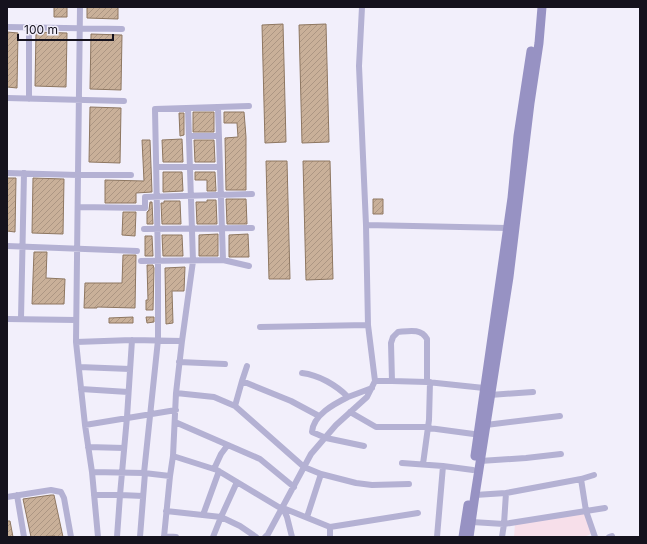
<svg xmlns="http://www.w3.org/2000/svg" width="647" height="544" font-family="Inter,sans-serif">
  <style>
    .education { fill: #f7dfea }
    .building { fill: url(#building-hatch); stroke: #8e7761 }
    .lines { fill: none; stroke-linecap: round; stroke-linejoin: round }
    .street { stroke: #b4b1d3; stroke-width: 6 }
    .secondary { stroke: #9792c3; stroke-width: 9 }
  </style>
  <defs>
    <pattern id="building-hatch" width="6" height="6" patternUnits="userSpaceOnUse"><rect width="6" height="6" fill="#c9b099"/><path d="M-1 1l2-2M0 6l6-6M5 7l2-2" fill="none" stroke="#ac9683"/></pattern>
  </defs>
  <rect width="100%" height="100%" fill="#f2effb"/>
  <path class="education" d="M586 513 591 534 584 537H514L515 524Z"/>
  <path class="building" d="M54 7H67V17H54Z
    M87 7H118V19L87 18Z
    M283 24 286 142 265 143 262 25Z
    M326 24 329 142 302 143 299 25Z
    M7 32 18 33 17 88 7 87Z
    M36 32 67 33 66 87 35 86Z
    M91 34 122 35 121 90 90 89Z
    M90 107 121 108 120 163 89 162Z
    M193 112H214V132H193Z
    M224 112H244L246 137V190H226L225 138 238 137 237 123H224Z
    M179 113H184V135L180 136Z
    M182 139 183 162H163L162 140Z
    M142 140H150L152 192 136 193V203H105V180L144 181Z
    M194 140H214L215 162H195Z
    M266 161H287L290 279H269Z
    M303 161H330L333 279 306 280Z
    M163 172H182L183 191 163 192Z
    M195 172H215L216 191H207V180H195Z
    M7 178H16L15 232 7 231Z
    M33 178 64 179 63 234 32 233Z
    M226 199H246L247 224H227Z
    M373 199H383V214H373Z
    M207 200H216L217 224H197L196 202H207Z
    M164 201H180L181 224H162L161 203H164Z
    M150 202H152L153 224H147V212L149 210Z
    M123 212H136L135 236 122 235Z
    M218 234V256H199V235Z
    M248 234 249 257H229V235Z
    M162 235H182L183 256H163Z
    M145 236H152L153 256H145Z
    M34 252H47L46 278 65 279 64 304H32Z
    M123 255H136L135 308 97 307V308H84L85 283H122Z
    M147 265H153L154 268 153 310H146V300H148Z
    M185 267 184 291H172L173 323 166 324 165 268Z
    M133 317V323H109V318Z
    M146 317H154V322L147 323Z
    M51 495H54L63 537H55V536L31 537 23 499Z
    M7 521H10L13 537H7Z"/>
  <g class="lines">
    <path class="street" d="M362 7 359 66 366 225 368 325 375 381
      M7 27 122 29
      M7 98 124 101
      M29 99V27
      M218 108 223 260
      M189 136H219
      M157 167H220
      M7 173 78 175H131
      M78 207 145 208V197L252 194
      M366 225 507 228
      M144 229 252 228
      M7 246 137 251
      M141 261 223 260 249 266
      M7 319 76 320
      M21 319 24 173
      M260 327 368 325
      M182 341 193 261 188 108
      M76 342 80 7
      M179 362 225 364
      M247 366 242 381 291 401 319 416
      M79 367 130 369
      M302 373C319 375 336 385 348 397L372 388
      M242 381 235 406 304 467 321 474 307 517
      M427 382 392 381 391 343 393 337 398 332C409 331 421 328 427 339V382L484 388
      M81 389 128 392
      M490 395 533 392
      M348 397C334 404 313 415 312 432L326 438 364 446
      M235 406 214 397 176 393 173 456 217 470 282 509
      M176 410 85 425 76 342 132 340 182 341 176 393
      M350 412 376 427H429V428L481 435
      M175 422 260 459 294 487
      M85 425 92 472 144 473 158 340V262L155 109 249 106
      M486 425 560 416
      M88 447 124 448
      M480 461 526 458 561 454
      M402 463 443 466 473 470
      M423 464 429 420 430 382
      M214 469 221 454 227 446
      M92 472 98 537
      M144 473 170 476 173 456
      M321 474 356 483 372 485 409 484
      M581 479 594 475
      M237 482 221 517 240 526 256 537
      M17 495 24 537
      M94 495H120L127 417 132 340
      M475 495 506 493
      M7 497 51 490 61 492 64 498 71 537
      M283 508 330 527V537
      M283 508 287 517 292 537
      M166 511 221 517 213 537
      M203 515 219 471
      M472 522 504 524 506 493 581 479 586 511 605 508
      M330 527 418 513
      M164 536 176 537
      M117 537 120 495 143 496
      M140 537 145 473
      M164 537 170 476
      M265 537 268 534 311 454 336 425 367 397 375 381H392
      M437 537 443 466
      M502 537 504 524 586 511 595 537
      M609 537 612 536"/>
    <path class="secondary" d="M475 456 512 198 518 136 531 51
      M463 537 468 505
      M469 537 475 495 509 277 530 103 539 43 542 7"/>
  </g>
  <rect width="647" height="544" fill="none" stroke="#15121d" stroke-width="16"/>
  <path d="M18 34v6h95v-6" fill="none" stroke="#15121d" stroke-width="2"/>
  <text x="24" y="34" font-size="12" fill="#15121d" stroke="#f2effb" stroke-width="3" paint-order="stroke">100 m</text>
</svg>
